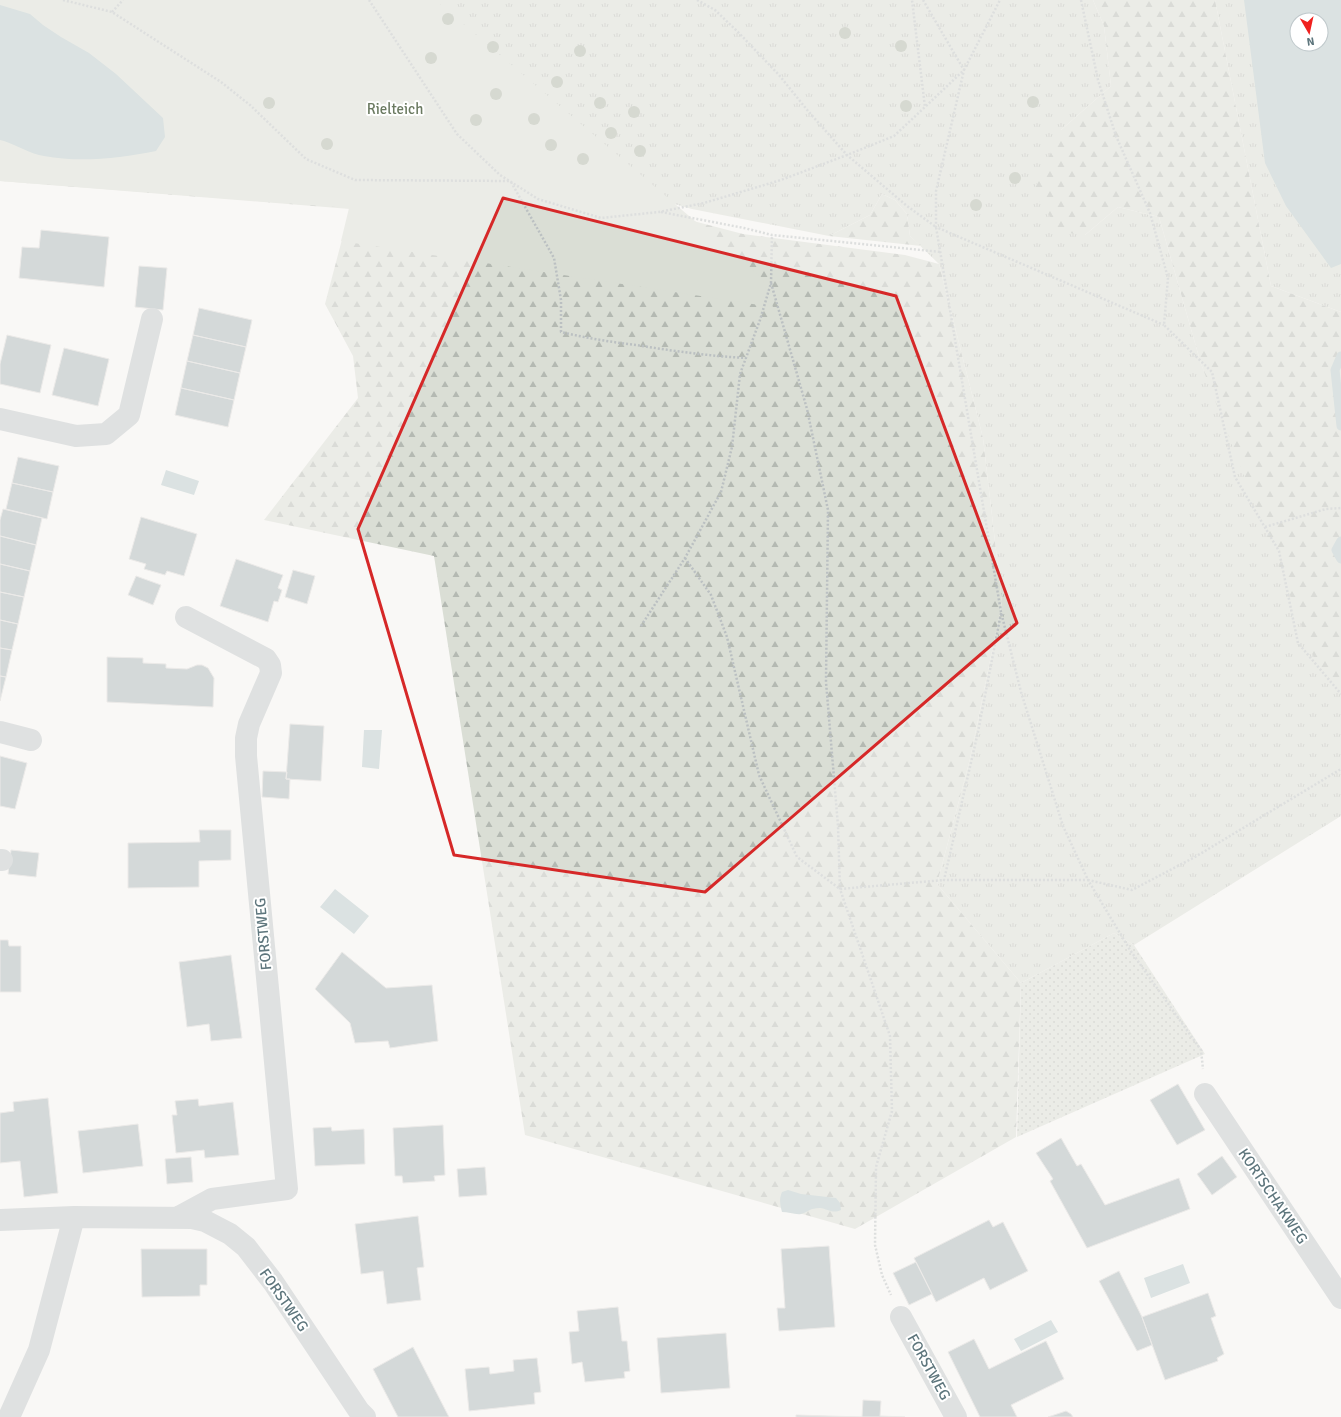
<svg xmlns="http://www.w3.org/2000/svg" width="1341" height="1417" font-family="Signika,sans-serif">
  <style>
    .grass { fill: url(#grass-tufts); fill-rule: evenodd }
    .forest { fill: url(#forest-firs) }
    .park { fill: #daded5 }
    .garden { fill: url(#garden-dots) }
    .water { fill: #b5c8c9; fill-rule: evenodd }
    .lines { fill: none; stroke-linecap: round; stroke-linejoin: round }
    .stream { stroke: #b5c8c9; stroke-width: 9 }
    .building { fill: #a6b3b6; stroke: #dbdad8 }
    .path { stroke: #bbc0c2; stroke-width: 2.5; stroke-dasharray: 2 2; stroke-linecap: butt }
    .minor { stroke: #bfc6c8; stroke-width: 22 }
    .tree { fill: #abb3a4 }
    .marked { fill: none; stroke: #d62828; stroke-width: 3; stroke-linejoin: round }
    .labels { text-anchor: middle; stroke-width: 4; stroke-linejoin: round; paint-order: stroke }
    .park-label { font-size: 15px; fill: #6b7a61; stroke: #fff }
    .street-label { font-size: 15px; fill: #5e767d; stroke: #fff }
  </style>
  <defs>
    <pattern id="grass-tufts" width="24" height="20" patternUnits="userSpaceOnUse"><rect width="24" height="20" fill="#daded5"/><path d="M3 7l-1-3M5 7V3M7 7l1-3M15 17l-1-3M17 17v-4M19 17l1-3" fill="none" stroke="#b4b9b2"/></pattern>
    <pattern id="forest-firs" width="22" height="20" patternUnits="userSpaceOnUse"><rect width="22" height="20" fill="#daded5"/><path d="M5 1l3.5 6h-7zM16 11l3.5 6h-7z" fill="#b4b9b2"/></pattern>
    <pattern id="garden-dots" width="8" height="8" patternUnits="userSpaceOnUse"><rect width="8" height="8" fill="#daded5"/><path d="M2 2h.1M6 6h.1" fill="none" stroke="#b4b9b2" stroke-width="1.8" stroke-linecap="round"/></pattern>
  </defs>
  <rect width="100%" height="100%" fill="#f9f8f6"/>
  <path class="grass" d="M83 0H1093L1104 26 1111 86 1061 130 1085 235 1118 207 1159 217 1201 364 1341 694V816L1134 945 1114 933 1021 983 937 884 970 759 1002 602 983 438 939 264 910 236 907 214 895 200 882 194 870 215 829 236 692 209 667 202Z
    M1215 0H1341V312L1271 286ZM1297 20H1321V44H1297Z"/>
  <path class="forest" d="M0 0 659 212 743 234 905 255 939 264 983 438 1002 602 970 759 937 884 1021 983 1016 1137 855 1229 525 1135 434 556 264 520 358 398 353 356 325 304 350 209 0 181Z
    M1093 0H1215L1271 286 1341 312V694L1318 668 1201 364 1159 217 1118 207 1085 235 1061 232 1033 192 1061 130 1111 86 1104 26Z
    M882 194 895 200 907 214 910 236 921 246 829 236 870 215Z"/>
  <path class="park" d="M0 0H435L762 278 773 307 341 241 349 208 0 181Z"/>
  <path class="garden" d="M1114 933 1134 945 1205 1054 1017 1137 1021 983Z"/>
  <path class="water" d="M1244 0H1341V264L1331 268 1286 206 1265 163ZM1297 20H1321V44H1297Z
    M0 5 30 14 43 25 61 37 89 53 116 74 163 118 165 137 156 151C120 158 81 163 44 156 31 154 16 145 4 141L0 140Z
    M166 470 199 481 194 495 161 485Z
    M364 730H382L379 769 362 767Z
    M335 889 369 916 354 934 320 907Z
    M788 1190 801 1194 836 1198 840 1203 841 1210C832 1214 828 1209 820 1208 810 1208 808 1212 801 1214 796 1215 788 1212 782 1212 780 1204 779 1199 782 1192Z
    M1183 1264 1190 1283 1151 1298 1144 1278Z
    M1051 1320 1058 1332 1021 1351 1014 1339Z"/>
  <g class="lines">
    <path class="stream" d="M1341 356 1335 370 1341 426
      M1341 541 1336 550 1341 559"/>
  </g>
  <path class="building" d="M41 230 109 237 104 287 19 278 22 247 39 248Z
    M139 266 167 268 163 310 135 307Z
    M199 308 252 320 246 347 193 335Z
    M7 335 51 345 40 393 0 384V364Z
    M193 335 246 347 240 373 187 361Z
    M64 348 109 359 98 406 52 395Z
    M187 361 240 373 234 400 181 388Z
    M181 388 234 400 228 427 175 415Z
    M18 457 59 466 53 492 12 483Z
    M12 483 53 492 47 519 6 509Z
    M3 509 42 518 36 545 0 536V520Z
    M141 517 197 534 184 576 167 571 165 575 144 569 146 564 129 559Z
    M0 536 36 545 30 571 0 564Z
    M236 559 283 575 278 588 282 590 278 602 274 601 268 622 220 606Z
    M0 564 30 571 24 597 0 592Z
    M293 570 315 576 307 604 285 597Z
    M136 576 161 585 153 605 128 595Z
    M0 592 24 597 18 624 0 620Z
    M0 620 18 624 12 650 0 648Z
    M0 648 12 650 6 677 0 676Z
    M107 657 143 658V663L166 664V668L187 669 197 665H202L208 668 214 678 213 707 107 702Z
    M0 676 6 677 0 701Z
    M290 724 324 726 321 781 286 779Z
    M0 756 27 763 15 809 0 806Z
    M263 771 287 772 286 779H290L289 799 262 797Z
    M199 830H231V860L199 861V887L128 888V843L200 842Z
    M11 850 39 853 36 877 8 874Z
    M0 940H8L9 946H21V992H0Z
    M342 952 386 988 432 985 438 1041 390 1048 388 1041 355 1043 350 1023 315 989Z
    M231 955 242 1038 211 1041 209 1024 187 1027 179 962Z
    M1178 1084 1205 1130 1177 1145 1150 1100Z
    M48 1098 58 1193 24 1197 20 1161 0 1163V1113L14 1111 13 1102Z
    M198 1099 199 1106 233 1102 239 1155 205 1158 204 1150 176 1153 172 1115H177L175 1101Z
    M138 1124 143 1166 83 1173 78 1131Z
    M443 1125 445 1175 434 1176 435 1181 403 1183 402 1176H395L393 1128Z
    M331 1127 332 1131 364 1129 365 1164 315 1166 313 1128Z
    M1061 1138 1077 1166 1081 1164 1105 1205 1179 1178 1190 1209 1087 1248 1050 1181 1053 1179 1036 1153Z
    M1222 1156 1237 1177 1212 1195 1197 1174Z
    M191 1157 193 1182 167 1184 165 1159Z
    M485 1167 487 1195 459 1197 457 1169Z
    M418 1216 424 1267 417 1268 421 1300 387 1304 383 1271 361 1274 355 1224Z
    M989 1220 993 1227 1003 1222 1028 1271 990 1290 984 1278 936 1302 914 1258Z
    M829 1246 835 1327 779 1331 777 1308H785L781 1249Z
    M141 1249H207V1285H200V1296L142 1297Z
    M916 1262 932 1294 909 1305 893 1273Z
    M1119 1271 1142 1317 1152 1345 1137 1351 1099 1281Z
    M1208 1293 1216 1316 1211 1318 1224 1354 1217 1358 1218 1361 1165 1380 1142 1317Z
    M618 1307 622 1341H627L630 1371 624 1372 625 1378 585 1382 582 1362 572 1364 569 1332 579 1331 577 1311Z
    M726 1333 730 1388 661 1393 657 1338Z
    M974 1339 989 1369 1046 1341 1064 1379 1011 1405 1017 1417H980L948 1352Z
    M413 1347 449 1417H398L373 1369Z
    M537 1358 541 1392 534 1393 535 1404 469 1411 465 1369 489 1367 490 1374 514 1371 513 1360Z
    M863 1400 881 1401 880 1416 905 1417H796V1415L862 1417Z
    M1066 1411 1071 1414 1073 1417H1048Z"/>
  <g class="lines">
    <path class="path" d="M63 0 112 12 221 82 250 105 306 159 355 180 510 181
      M369 0 457 134 500 175 538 199 601 218 659 212 704 203 781 180 847 155 894 136 925 107 912 0
      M697 0 715 10 738 32 779 75 808 111 847 155 907 206 936 227 1001 612 1021 692 1063 826 1088 880 1132 890 1195 857 1341 769
      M923 0 964 70 936 191V227L1164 325
      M1081 0 1098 80 1116 136 1150 213 1168 278 1164 325 1212 372 1235 477 1279 551 1298 643 1341 694
      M112 12 123 0
      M926 106 964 70 1000 0
      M511 182 554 258 561 300V332C586 338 611 342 636 345 673 351 709 356 746 358
      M661 212 744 228 772 235 941 252
      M771 283 807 409 828 510 826 682 838 826 840 889 890 1036 892 1111 876 1167 875 1245 882 1275 891 1295
      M1265 527 1326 509 1341 508
      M685 558 711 595 727 637 759 775 797 857 840 889 944 880
      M1001 613 978 732 944 880H1088L1130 950 1201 1050 1203 1069
      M641 626 685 558 721 492 732 447 740 374 760 320 771 283 772 235"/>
    <path class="minor" d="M0 419 76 436 106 434 129 415 152 319
      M0 732 31 740
      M0 860H2
      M1205 1094 1341 1298
      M177 1218 212 1199 287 1189 246 756V738L249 724 271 673 270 665 266 659 186 617
      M0 1220 74 1217 192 1218 205 1221 230 1234 246 1247 273 1282 359 1411 365 1417
      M901 1317 956 1417
      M9 1417 39 1350 74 1217"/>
  </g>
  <g class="tree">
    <circle cx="448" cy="19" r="6"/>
    <circle cx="845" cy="33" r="6"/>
    <circle cx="901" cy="46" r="6"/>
    <circle cx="493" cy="47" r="6"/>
    <circle cx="580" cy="51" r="6"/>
    <circle cx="431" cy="58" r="6"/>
    <circle cx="557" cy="82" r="6"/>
    <circle cx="496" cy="94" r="6"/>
    <circle cx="1033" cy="102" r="6"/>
    <circle cx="269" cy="103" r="6"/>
    <circle cx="600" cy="103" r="6"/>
    <circle cx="906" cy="106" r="6"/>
    <circle cx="634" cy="112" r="6"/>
    <circle cx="534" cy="119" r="6"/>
    <circle cx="476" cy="120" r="6"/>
    <circle cx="611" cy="133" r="6"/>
    <circle cx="327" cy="144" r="6"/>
    <circle cx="551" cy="145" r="6"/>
    <circle cx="640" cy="151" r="6"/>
    <circle cx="583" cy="159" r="6"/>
    <circle cx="1015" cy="178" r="6"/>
    <circle cx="976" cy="205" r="6"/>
  </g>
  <path d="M0 0H1341V1417H0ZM503 198 896 296 1017 623 705 892 454 855 358 529Z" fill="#f9f8f6" fill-opacity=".55" fill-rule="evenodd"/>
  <path class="marked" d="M503 198 896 296 1017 623 705 892 454 855 358 529Z"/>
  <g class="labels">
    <g class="park-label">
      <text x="395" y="114">Rielteich</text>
    </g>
    <g class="street-label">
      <text transform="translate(263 934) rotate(-95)" y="5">FORSTWEG</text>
      <text transform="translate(1273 1196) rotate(56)" y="5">KORTSCHAKWEG</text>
      <text transform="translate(284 1300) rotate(55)" y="5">FORSTWEG</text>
      <text transform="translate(929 1367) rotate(61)" y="5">FORSTWEG</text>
    </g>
  </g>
  <g transform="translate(1309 32) rotate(171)"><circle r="19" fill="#ffffff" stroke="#bfc8cb"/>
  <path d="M0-3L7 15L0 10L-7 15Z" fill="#f0211f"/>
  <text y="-6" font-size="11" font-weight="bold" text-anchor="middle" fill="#5e767d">N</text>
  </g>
</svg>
